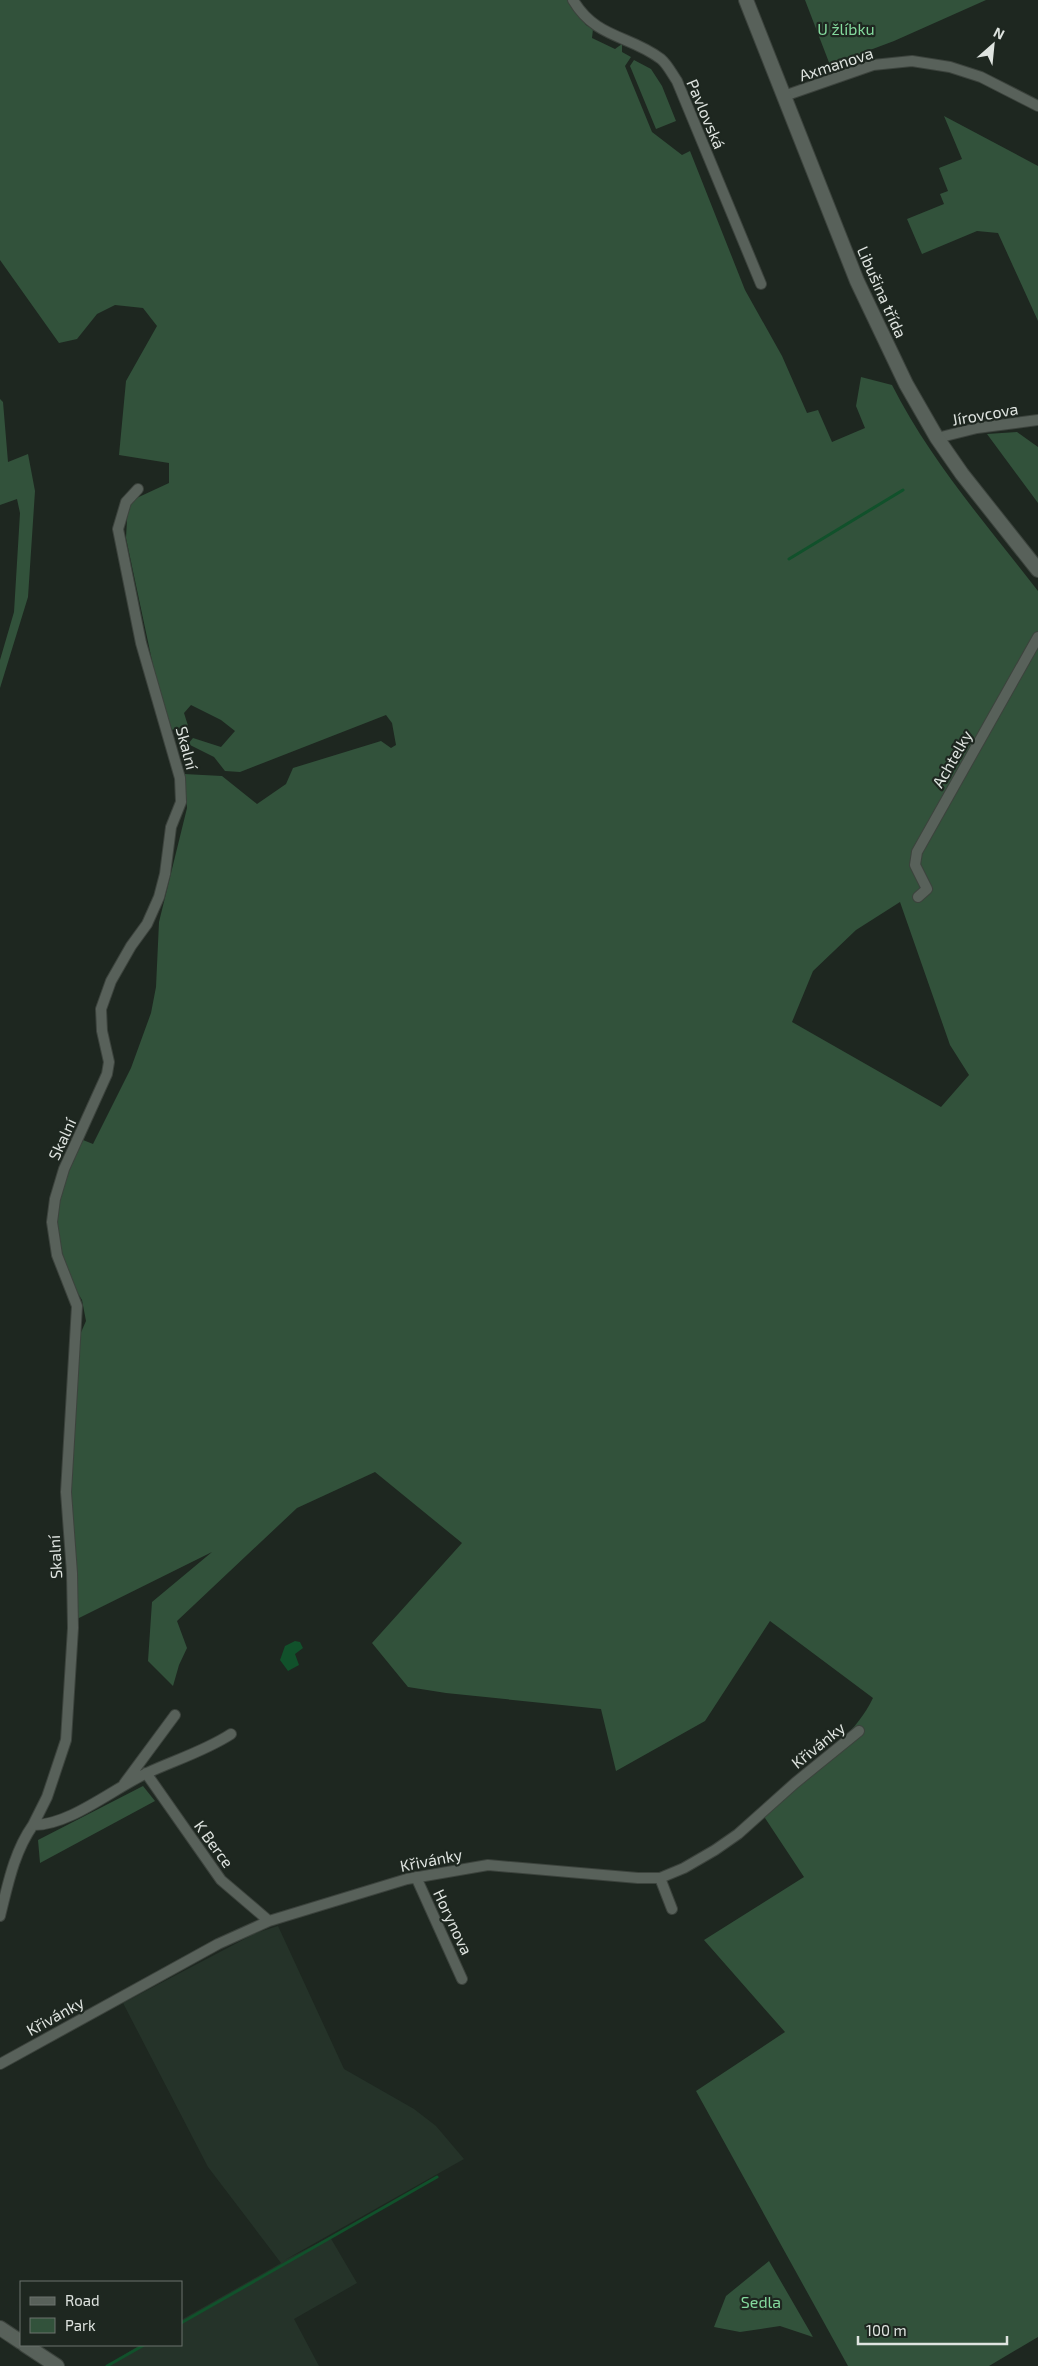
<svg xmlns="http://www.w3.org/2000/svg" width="1038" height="2366" font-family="'Exo 2',sans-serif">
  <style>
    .built { fill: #253329 }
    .green { fill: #32523b; fill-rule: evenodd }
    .water { fill: #11512b }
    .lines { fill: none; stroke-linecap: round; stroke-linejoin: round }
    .stream { stroke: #11512b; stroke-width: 3 }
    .street-casing { stroke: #3c433d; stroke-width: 12 }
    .secondary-casing { stroke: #3c433d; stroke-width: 16 }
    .street { stroke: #58615a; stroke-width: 10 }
    .secondary { stroke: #58615a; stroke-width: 14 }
    .labels { text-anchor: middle; stroke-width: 4.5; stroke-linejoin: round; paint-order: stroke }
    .park-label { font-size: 16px; fill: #84d99d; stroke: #1e2720 }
    .street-label { font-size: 16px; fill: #dfe4e0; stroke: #1e2720 }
  </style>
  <rect width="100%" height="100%" fill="#1e2720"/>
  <path class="built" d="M278 1926 344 2069 414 2109 436 2126 464 2159 283 2261 330 2237 357 2283 294 2319 319 2366H106L140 2345H181V2320L281 2263 208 2167 123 2003 256 1933Z"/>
  <path class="green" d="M0 0H568L586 25 593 29 592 38 615 49 622 44V52L631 57 625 66 652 132 682 155 690 151 745 290 782 356 807 413 818 410 832 442 865 428 856 406 861 377 892 385C930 460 986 524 1038 591V2337L989 2366H848L696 2091 785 2032 704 1940 804 1877 759 1809C797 1778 852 1742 873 1698L770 1621 705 1721 616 1771 601 1709 446 1693 408 1687 372 1643 462 1543 375 1472 297 1508 177 1621 187 1648 179 1665 173 1686 148 1661 152 1602 212 1552 77 1619 71 1496 79 1337 86 1321 82 1300 71 1282 55 1233V1210L68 1170 83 1140 93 1144 131 1068 151 1013 156 987 159 922 187 808 184 774 222 776 257 804 286 784 293 768 381 741 391 748 396 745 392 723 386 715 240 772 225 771 214 757 188 744 193 738 221 747 235 731 221 720 191 705 184 713 190 732 182 736 177 729 170 730 161 703 126 538 128 502 169 483V463L119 455 126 381 157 326 143 308 115 305 97 314 77 339 59 343 0 260ZM900 902 950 1045 969 1075 941 1107 792 1022 813 971 856 930Z
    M805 0H986L894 41 830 65Z
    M634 60 651 69 662 86 676 121 656 129 630 66Z
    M944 116 1038 166V321L998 233 977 231 922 254 907 219 944 204 940 194 948 191 939 168 962 159Z
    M0 399 3 402 8 462 28 454 35 491 28 597 0 688V660L14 612 20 513 17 499 0 505Z
    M1017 432 1038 447V503L987 434Z
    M143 1786 155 1801 40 1863 38 1840Z
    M769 2261 813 2337 780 2326 740 2332 714 2327 726 2296Z"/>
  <path class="water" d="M295 1641 300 1642 303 1648 295 1654 299 1665 288 1671 280 1660 285 1646Z"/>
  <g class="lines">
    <path class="stream" d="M789 559 903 490
      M181 2323 437 2177
      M107 2366 144 2345"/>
    <defs>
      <path id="street" d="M573 0C596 39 630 35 661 59 668 65 672 74 677 81L761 284
        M784 96 873 65 912 61 950 67 981 77 1038 106
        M937 438 977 428 1038 420
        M918 897 927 889 915 865 917 852 1038 637
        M146 1773 221 1880 269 1921
        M124 1784 175 1715
        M33 1825 47 1797 66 1740 73 1628 72 1573 66 1492 77 1306 57 1255 52 1222 55 1199 64 1169 107 1074 109 1062 102 1031 101 1009 111 981 131 946 147 924 159 897 165 874 171 827 181 802 180 778 141 643 118 529 126 502 138 489
        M416 1877 462 1979
        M660 1878 672 1909
        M0 1916C8 1884 14 1852 33 1825 69 1826 114 1788 147 1773 175 1760 205 1751 231 1734
        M0 2064 218 1944 269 1921 407 1879 488 1865 638 1878H660L684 1868 715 1850 738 1834 795 1783 859 1731"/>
      <path id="secondary" d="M746 0 857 281 906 384 937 438 962 474 1038 570
        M0 2328 21 2342
        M25 2345 57 2366"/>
    </defs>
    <use href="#street" class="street-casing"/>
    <use href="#secondary" class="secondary-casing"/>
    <use href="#street" class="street"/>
    <use href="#secondary" class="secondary"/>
  </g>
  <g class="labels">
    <g class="park-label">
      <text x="846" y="35">U žlíbku</text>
      <text x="761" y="2308">Sedla</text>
    </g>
    <g class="street-label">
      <text transform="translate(836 64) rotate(-18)" y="6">Axmanova</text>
      <text transform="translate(706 114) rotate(67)" y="6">Pavlovská</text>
      <text transform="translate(882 292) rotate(66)" y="6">Libušina třída</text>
      <text transform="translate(985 414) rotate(-10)" y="6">Jírovcova</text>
      <text transform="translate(187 748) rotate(75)" y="6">Skalní</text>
      <text transform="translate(952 759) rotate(-60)" y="6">Achtelky</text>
      <text transform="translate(62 1139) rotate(-65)" y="6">Skalní</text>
      <text transform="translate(55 1557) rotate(-93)" y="6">Skalní</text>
      <text transform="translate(818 1745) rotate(-39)" y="6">Křivánky</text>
      <text transform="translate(214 1844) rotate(54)" y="6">K Berce</text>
      <text transform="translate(431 1860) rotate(-11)" y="6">Křivánky</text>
      <text transform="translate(453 1922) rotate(65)" y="6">Horynova</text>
      <text transform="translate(55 2016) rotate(-29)" y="6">Křivánky</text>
    </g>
  </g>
  <rect x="20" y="2281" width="162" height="65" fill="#1e2720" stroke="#6b736d"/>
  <rect x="30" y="2297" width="25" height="8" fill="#58615a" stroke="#6b736d"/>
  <text x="65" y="2306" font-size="15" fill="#dfe4e0">Road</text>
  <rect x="30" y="2318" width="25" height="15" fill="#32523b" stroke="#6b736d"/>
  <text x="65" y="2331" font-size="15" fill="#dfe4e0">Park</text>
  <g transform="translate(993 45) rotate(27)" stroke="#1e2720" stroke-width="4" paint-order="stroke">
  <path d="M0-4L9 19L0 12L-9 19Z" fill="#dfe4e0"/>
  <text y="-8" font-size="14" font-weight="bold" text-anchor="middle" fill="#dfe4e0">N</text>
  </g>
  <path d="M858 2336v8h149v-8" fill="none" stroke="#dfe4e0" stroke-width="2.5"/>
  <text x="866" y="2336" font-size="15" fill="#dfe4e0" stroke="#1e2720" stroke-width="4" paint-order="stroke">100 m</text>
</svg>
